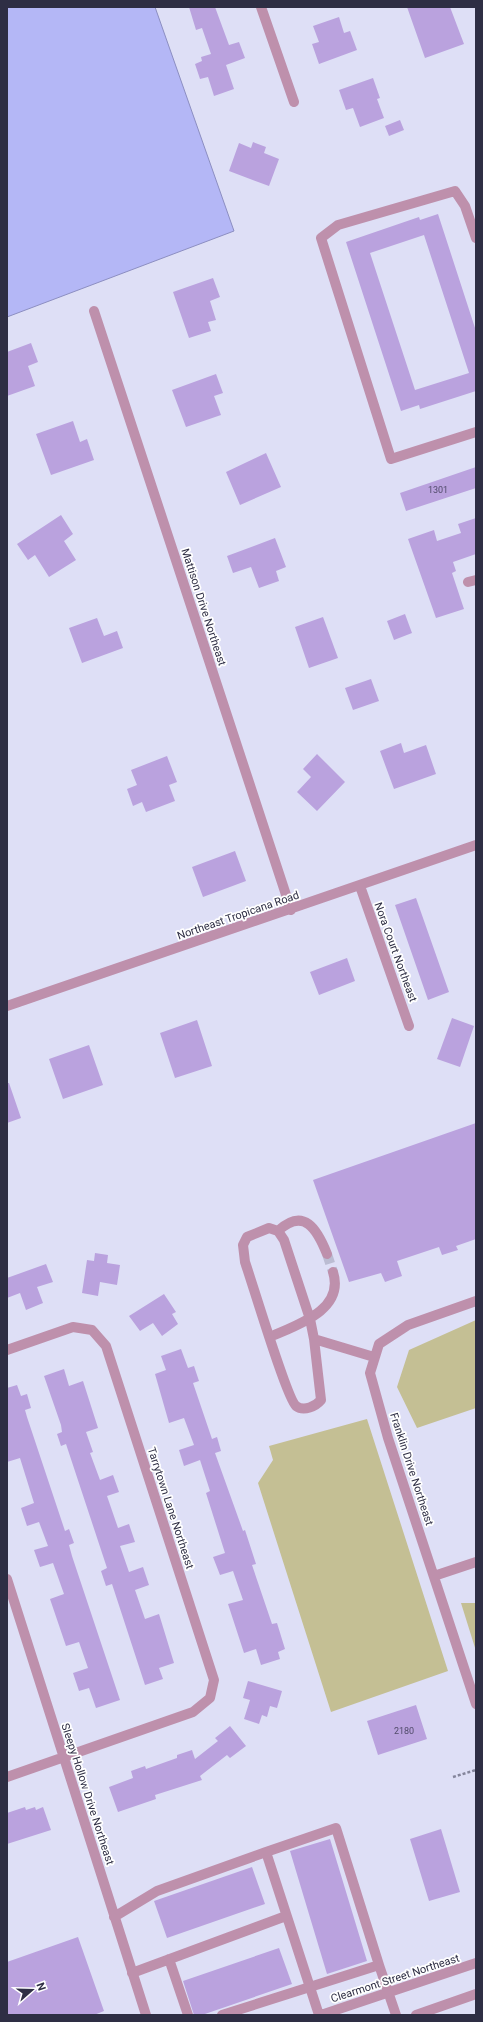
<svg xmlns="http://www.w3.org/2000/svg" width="483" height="2022" font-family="Roboto,sans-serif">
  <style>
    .green { fill: #c4bf94 }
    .water { fill: #b4b7f6; stroke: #8c8ec1 }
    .building { fill: #baa2de; fill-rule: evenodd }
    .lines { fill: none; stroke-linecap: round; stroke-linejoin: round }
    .minor-tunnel { stroke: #bbbcd2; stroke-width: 10; stroke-dasharray: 10 5; stroke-linecap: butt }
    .path { stroke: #84859b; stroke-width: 2.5; stroke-dasharray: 3 2; stroke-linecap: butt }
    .minor { stroke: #be90ac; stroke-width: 10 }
    .labels { text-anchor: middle; stroke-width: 3.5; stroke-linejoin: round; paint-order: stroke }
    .number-label { font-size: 9px; fill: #514b6a }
    .street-label { font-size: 11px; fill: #2e2e44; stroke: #fff }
  </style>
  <rect width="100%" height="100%" fill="#dedff6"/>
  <path class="green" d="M476 1320V1408L417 1428 397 1387 409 1350Z
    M367 1419 448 1671 331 1712 258 1483 273 1460 269 1446Z
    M461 1603H476V1651Z"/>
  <path class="water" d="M7 7H155L234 231 7 317Z"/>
  <path class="building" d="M189 7H215L229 45 239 42 245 58 226 65 234 89 214 96 208 77 200 79 195 64 202 61 201 57 211 54 202 28 196 30Z
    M407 7H450L464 44 425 58Z
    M339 17 344 33 350 31 357 50 319 64 312 44 319 42 313 26Z
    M373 78 380 98 377 99 384 118 360 127 353 108 346 110 339 90Z
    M400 120 404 130 389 136 385 126Z
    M253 142 266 147 264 153 279 159 269 186 229 171 239 143 251 148Z
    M438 214 476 331V391L420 409 419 405 401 411 346 242 419 217 420 220ZM424 235 469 373 415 390 370 253Z
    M213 278 220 297 210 301 216 320 208 322 211 331 189 338 173 292Z
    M31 343 38 362 28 366 35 386 7 396V352Z
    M216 374 223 393 214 396 221 415 186 427 172 390Z
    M73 421 80 442 87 439 94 460 51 475 36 434Z
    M266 453 281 487 240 505 226 472Z
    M476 467V488L406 511 400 493Z
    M61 515 73 534 64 541 76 560 49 577 35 555 28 560 17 544Z
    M476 518V554L453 562 456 571 452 573 464 609 436 618 408 539 434 530 437 541 461 533 458 524Z
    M275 538 286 567 276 571 279 581 259 588 251 567 233 573 227 556Z
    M405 614 412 633 394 640 387 621Z
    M323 617 338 658 309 668 295 627Z
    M97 618 104 636 117 631 123 648 82 663 69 628Z
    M371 679 379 701 353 710 345 688Z
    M401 743 404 753 426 745 436 774 394 789 380 751Z
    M317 754 345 782 317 811 297 792 311 777 303 769Z
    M167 756 177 782 169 785 175 801 146 812 142 802 133 806 127 789 137 785 131 770Z
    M235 851 246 881 203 897 192 867Z
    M416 898 449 992 428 1000 395 905Z
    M347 958 355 981 319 995 310 972Z
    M452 1018 474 1026 460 1067 437 1059Z
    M197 1020 212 1066 175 1078 160 1033Z
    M89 1045 103 1085 63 1099 49 1059Z
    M7 1083H9L21 1118 7 1123Z
    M476 1123V1239L456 1246 458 1250 442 1255 439 1247 397 1261 402 1276 385 1282 381 1273 349 1282 313 1180Z
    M95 1253 108 1255 107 1263 120 1265 117 1285 100 1282 98 1296 82 1293 87 1260 94 1261Z
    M46 1264 53 1282 37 1287 43 1303 26 1310 20 1293 7 1298V1278Z
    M164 1294 176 1312 172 1314 178 1324 162 1336 153 1323 140 1331 129 1316Z
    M181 1349 188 1368 194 1366 199 1381 193 1383 212 1439 217 1437 221 1451 215 1453 243 1531 245 1530 256 1564 252 1565 272 1624 277 1623 285 1649 278 1652 280 1659 261 1665 256 1649 244 1653 228 1604 243 1600 233 1571 220 1575 213 1557 225 1553 206 1493 210 1491 200 1460 184 1466 179 1450 194 1445 184 1418 169 1423 155 1374 166 1370 161 1356Z
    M64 1369 69 1386 83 1381 98 1428 86 1432 93 1452 90 1453 100 1480 113 1475 119 1492 107 1496 118 1528 129 1524 135 1542 120 1546 129 1572 143 1567 149 1585 135 1590 145 1619 159 1614 174 1663 159 1668 163 1679 145 1685 112 1584 106 1586 101 1571 107 1568 66 1444 61 1446 57 1434 62 1432 61 1425 44 1376Z
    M17 1385 21 1396 27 1394 31 1408 25 1410 27 1417 65 1531 69 1529 74 1543 69 1545 72 1556 120 1700 96 1708 89 1688 79 1691 73 1673 88 1668 79 1642 66 1646 50 1599 64 1594 53 1563 40 1567 34 1550 48 1546 39 1522 27 1526 21 1508 34 1503 20 1458 7 1462V1388Z
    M248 1681 282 1691 277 1708 270 1706 267 1717 262 1715 259 1724 244 1719 250 1700 243 1698Z
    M416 1705 427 1739 378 1755 367 1721Z
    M230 1726 246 1746 230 1758 227 1755 200 1776 202 1780 155 1795 156 1799 118 1812 109 1787 133 1778 131 1771 145 1766 146 1769 177 1758V1755L192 1750 195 1759 218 1741 215 1738Z
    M25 1807 26 1810 35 1807 36 1810 43 1807 51 1830 7 1844V1813Z
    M441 1829 460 1892 429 1901 410 1839Z
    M330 1839 367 1961 327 1974 290 1851Z
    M252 1867 265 1904 167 1938 154 1901Z
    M78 1937 104 2011 94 2015H7V1962Z
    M279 1948 292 1984 202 2015H194L183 1981Z"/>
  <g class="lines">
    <path class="minor-tunnel" d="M327 1254 333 1272"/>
    <path class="path" d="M453 1777 476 1770"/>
    <path class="minor" d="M261 7 294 102
      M476 238 465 206 455 191 338 225 321 238 391 459 476 432
      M94 311 291 910
      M468 582 476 580
      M360 886 409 1026
      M7 1006 476 845
      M278 1231C304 1207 317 1229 327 1254
      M476 1301 408 1325 379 1344 370 1373 388 1438 476 1704
      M270 1337C297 1325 345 1310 333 1272
      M314 1339 321 1400C316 1406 304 1412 296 1406 287 1399 252 1282 245 1262L243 1245 247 1237 269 1228 278 1231 284 1240 310 1319 314 1339 374 1357
      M7 1350 73 1327 92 1330 106 1346 214 1680 210 1698 193 1712 7 1777
      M434 1576 476 1562
      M7 1579 146 2015
      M266 1852 336 1828 379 1965
      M114 1917 157 1891 266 1852 319 2015
      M169 1959 188 2015
      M132 1973 286 1916
      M222 2015 379 1965 396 2015
      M321 2015 476 1963
      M416 2015 476 1994"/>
  </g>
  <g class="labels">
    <g class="number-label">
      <text x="438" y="493">1301</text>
      <text x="404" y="1734">2180</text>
    </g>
    <g class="street-label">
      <text transform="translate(204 607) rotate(72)" y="4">Mattison Drive Northeast</text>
      <text transform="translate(238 915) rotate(-19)" y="4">Northeast Tropicana Road</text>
      <text transform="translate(396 952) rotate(70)" y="4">Nora Court Northeast</text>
      <text transform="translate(412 1469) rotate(72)" y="4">Franklin Drive Northeast</text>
      <text transform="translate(171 1508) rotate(72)" y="4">Tarrytown Lane Northeast</text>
      <text transform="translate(88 1794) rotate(72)" y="4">Sleepy Hollow Drive Northeast</text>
      <text transform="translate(395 1978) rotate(-18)" y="4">Clearmont Street Northeast</text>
    </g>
  </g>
  <rect width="483" height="2022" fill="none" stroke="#2e2e44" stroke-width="16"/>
  <g transform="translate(32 1990) rotate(70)" stroke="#ffffff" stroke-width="3" paint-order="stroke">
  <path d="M0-3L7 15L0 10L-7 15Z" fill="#2e2e44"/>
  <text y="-6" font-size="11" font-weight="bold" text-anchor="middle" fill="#2e2e44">N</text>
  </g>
</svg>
